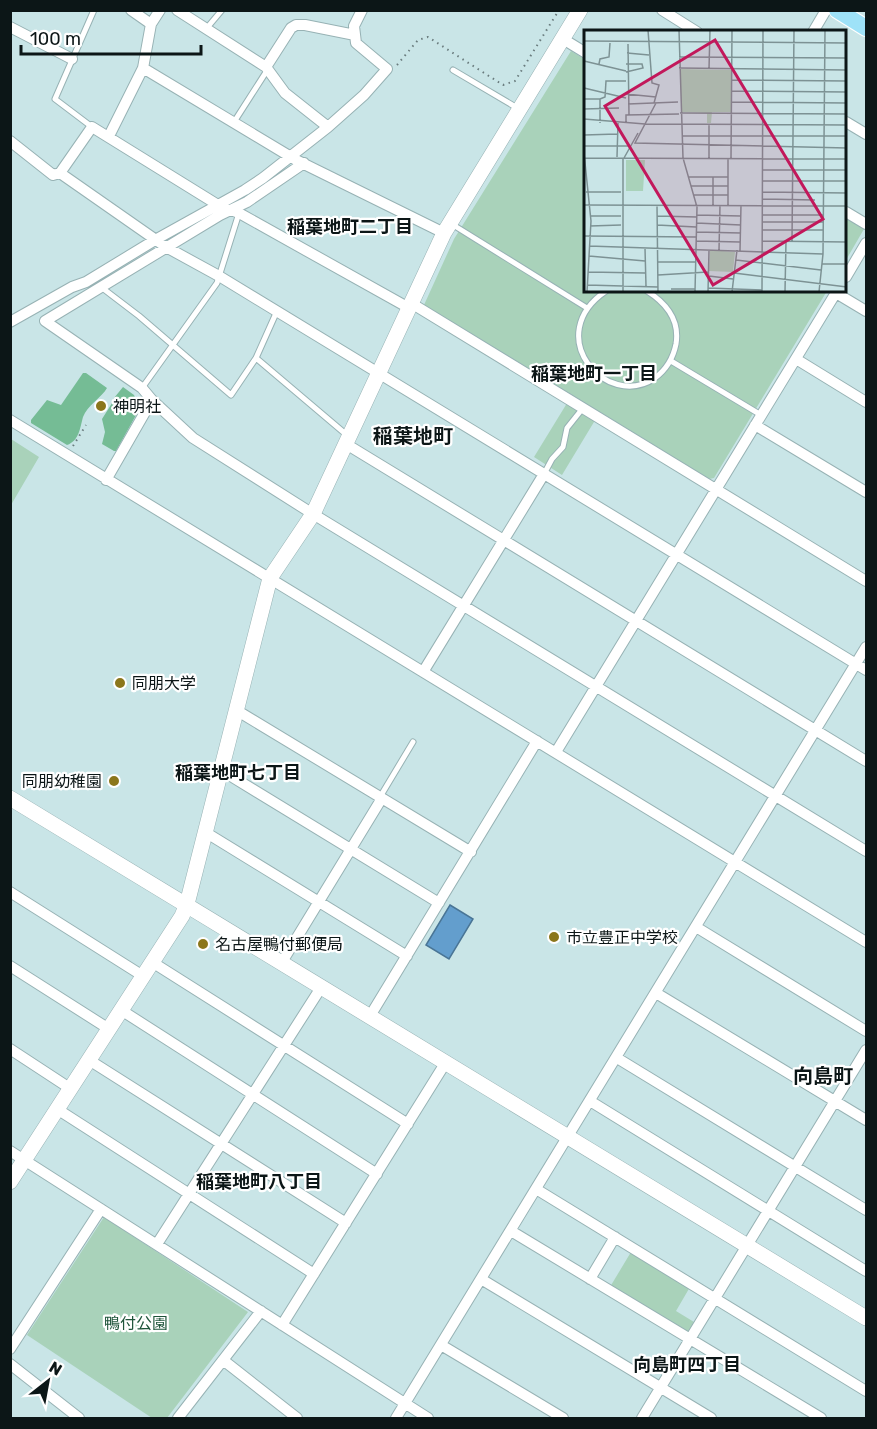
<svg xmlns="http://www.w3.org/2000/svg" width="877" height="1429" font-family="Rubik,'Noto Sans JP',sans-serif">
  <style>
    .green { fill: #a9d2ba }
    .forest { fill: #75bc95 }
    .water { fill: #639ecd; stroke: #497596; stroke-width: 1.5 }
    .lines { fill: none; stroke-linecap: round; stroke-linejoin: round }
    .lane-casing { stroke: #97b2b4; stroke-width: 7 }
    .street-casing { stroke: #97b2b4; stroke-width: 12 }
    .secondary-casing { stroke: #97b2b4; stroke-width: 16 }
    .primary-casing { stroke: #fff; stroke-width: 18 }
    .path { stroke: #697b7d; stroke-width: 2; stroke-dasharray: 1.5 4.5; stroke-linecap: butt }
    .lane { stroke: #fff; stroke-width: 5 }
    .street { stroke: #fff; stroke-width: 10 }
    .secondary { stroke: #fff; stroke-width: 15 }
    .primary { stroke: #9ee2f8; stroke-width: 16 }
    .poi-dot { fill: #8b761b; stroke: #fff; stroke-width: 2 }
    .labels { text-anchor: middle; stroke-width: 4.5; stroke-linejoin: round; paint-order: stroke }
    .poi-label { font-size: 16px; fill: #0c1617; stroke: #fff; text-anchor: start }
    .park-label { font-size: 16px; fill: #1e543a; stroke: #fff }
    .neighbourhood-label { font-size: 18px; font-weight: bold; fill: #0c1617; stroke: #fff }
    .quarter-label { font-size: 20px; font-weight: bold; fill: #0c1617; stroke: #fff }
    .inset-road { fill: none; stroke: #7d9294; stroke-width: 1.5 }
    .view { fill: #c2185b; fill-opacity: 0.15; stroke: #c2185b; stroke-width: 3 }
    .inset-edge { fill: none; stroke: #0c1617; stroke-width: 3 }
  </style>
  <rect width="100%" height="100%" fill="#c9e5e7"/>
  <path class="green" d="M571 51 586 60V291H827L714 478 709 479 600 412 562 475 534 457 572 395 424 305 454 239Z
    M846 218 864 229 846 260Z
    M11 439 39 457 11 505Z
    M104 1217 248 1312 167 1418H152L27 1335Z
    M631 1252 690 1287 676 1311 694 1322 688 1332 610 1287Z"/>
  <path class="forest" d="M83 373H86L107 388C102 397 87 406 83 417 80 428 79 441 67 445L31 423V420L47 400 61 405Z
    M123 387 134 395 140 408 116 451H114L102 444 105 432 102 419 114 400V398Z"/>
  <path class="water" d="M450 905 473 919 449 959 426 945Z"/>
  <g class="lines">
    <defs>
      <path id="lane" d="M206 29 222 10
        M453 70 519 109
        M234 122 268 69
        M92 127 55 99 94 10
        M450 223 587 308
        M101 287 139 316 231 395 256 358 277 311
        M606 291C541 335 606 411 655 378 667 369 673 359 676 344 680 320 666 303 647 291
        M256 358 348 436
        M671 361 761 415
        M142 388 217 283 239 213
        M544 474 552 459 563 447 567 428 583 408
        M380 797 413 742"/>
      <path id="street" d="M131 10 151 24
        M177 10 266 67 285 93 328 127
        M662 10 697 32
        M10 27 72 59
        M813 32 826 10
        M563 39 586 53
        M266 67 291 28 296 25H305L355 35
        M143 68 296 160 444 233
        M846 122 866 134
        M109 136 143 68 151 24 160 10
        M10 141 53 175 60 173 166 247 219 276 866 670
        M304 163 247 202 220 215 45 321 142 388 152 400 193 438 313 514 866 851
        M60 173 92 127 218 205 239 213 409 308
        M846 212 866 224
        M846 277 866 243
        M836 293 866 311
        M411 303 866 581
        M10 322 72 287 86 282 155 240 245 190 263 178 328 127 364 95 387 69 356 43 354 26 362 10
        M796 359 866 402
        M10 420 866 942
        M755 425 866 492
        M346 444 866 761
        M106 480 152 400
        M423 672 544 474
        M236 710 471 852
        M556 752 837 291
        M221 770 439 903
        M205 832 407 956
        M10 892 143 976
        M696 927 866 1031
        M152 962 408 1124
        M282 962 382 798
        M10 966 109 1029
        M656 993 866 1120
        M121 1010 377 1174
        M370 1016 537 741
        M10 1049 71 1089
        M617 1058 866 1210
        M89 1060 346 1223
        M590 1101 866 1271
        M57 1109 314 1274
        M10 1151 428 1418
        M536 1189 866 1391
        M511 1231 821 1418
        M157 1244 322 986
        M481 1279 711 1418
        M590 1279 615 1237
        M282 1325 446 1062
        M441 1345 563 1418
        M10 1349 101 1209
        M223 1360 297 1418
        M10 1364 79 1418
        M178 1418 261 1311
        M396 1418 866 647
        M642 1418 866 1050"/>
      <path id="secondary" d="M10 798 866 1318
        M10 1182 182 916 187 904 270 578 313 514 444 233 580 10"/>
      <path id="primary" d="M837 10 866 28"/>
    </defs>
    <use href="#lane" class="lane-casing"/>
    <use href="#street" class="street-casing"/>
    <use href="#secondary" class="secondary-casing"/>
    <use href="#primary" class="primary-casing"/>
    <path class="path" d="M397 65 418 40 428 37 503 85 515 81 559 10
      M73 446 86 425"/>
    <use href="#lane" class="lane"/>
    <use href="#street" class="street"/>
    <use href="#secondary" class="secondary"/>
    <use href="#primary" class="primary"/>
  </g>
  <g class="poi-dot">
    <circle cx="101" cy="406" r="6"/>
    <circle cx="120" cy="683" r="6"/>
    <circle cx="114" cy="781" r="6"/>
    <circle cx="554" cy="937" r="6"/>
    <circle cx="203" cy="944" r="6"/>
  </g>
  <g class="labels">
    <g class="poi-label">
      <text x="113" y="412">神明社</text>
      <text x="132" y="689">同朋大学</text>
      <text x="102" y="787" text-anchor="end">同朋幼稚園</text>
      <text x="566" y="943">市立豊正中学校</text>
      <text x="215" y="950">名古屋鴨付郵便局</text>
    </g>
    <g class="park-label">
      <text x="136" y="1329">鴨付公園</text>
    </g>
    <g class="neighbourhood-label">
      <text x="350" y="233">稲葉地町二丁目</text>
      <text x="594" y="380">稲葉地町一丁目</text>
      <text x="238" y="779">稲葉地町七丁目</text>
      <text x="259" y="1188">稲葉地町八丁目</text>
      <text x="687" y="1371">向島町四丁目</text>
    </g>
    <g class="quarter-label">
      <text x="413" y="443">稲葉地町</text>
      <text x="823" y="1083">向島町</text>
    </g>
  </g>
  <g transform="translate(584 30)">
    <rect width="262" height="262" fill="#c9e5e7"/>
    <path d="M97 39 147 40V82H128L127 93H123V83L97 82ZM42 130H61L59 161H42ZM126 220 151 222 149 242 125 241Z" fill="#a9d2ba"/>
    <path class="inset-road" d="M64 0 68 53 75 55 70 73M95 0 99 128 113 177 111 262M0 11 263 13M44 14 45 85M0 20V40M43 23 65 25M95 27 263 28M0 31 42 41M15 34 16 29 25 27 26 13M42 34H58L59 38 42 42M95 38 263 40M125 39 126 0M148 50 263 51M0 58 42 68M148 61 263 62M42 64 72 67M0 69H16V93M16 69 21 67 22 51H42M148 72 263 73M72 73 51 113 263 118M44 74 94 72M0 79 35 78M96 83 263 84M0 89 61 94 263 95M42 93V85L95 84M0 105 33 104M98 106H263M0 116H46M0 123 7 191 3 262M33 127 34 93M0 128 263 129M39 128V262M40 128 54 103M125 128V94M147 128 148 0M178 140H263M104 147H144M178 151H263M107 156H144M2 162H37M178 162 263 163M110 165H144M179 169 231 170M0 175 263 176M73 175 74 262M129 175V147M144 175V128M113 185 157 186M178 185H239M6 186H37M73 186 113 187M178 192H239M112 193 157 195M73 195 112 197M6 196 37 195M178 200H239M112 202 157 203M0 206 112 207M112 211 156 212M178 211 263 212M208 211 210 0M5 216 239 224M61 218 62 256M135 220 136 175M156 221 157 175M5 226 61 231M152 230 237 240M74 232H111M238 234H263M4 242 61 243M150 243 263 257M74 245 124 242M125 246 149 249M3 255 74 257M124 258 178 260M87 259H111M124 262 125 220M148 262 153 220M178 262 179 0M201 262 202 211M235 262 239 224 241 0"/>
    <path class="view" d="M131 10 239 189 129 255 21 76Z"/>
    <rect width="262" height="262" class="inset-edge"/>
  </g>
  <rect width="877" height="1429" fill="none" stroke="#0c1617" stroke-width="24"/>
  <g transform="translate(48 1381) rotate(31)" stroke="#ffffff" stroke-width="4.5" paint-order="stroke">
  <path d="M0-4.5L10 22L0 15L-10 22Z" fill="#0c1617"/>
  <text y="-9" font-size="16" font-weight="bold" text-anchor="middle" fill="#0c1617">N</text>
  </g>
  <path d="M21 45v9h180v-9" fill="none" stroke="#0c1617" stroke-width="3"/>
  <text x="30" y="45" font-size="18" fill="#0c1617" stroke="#ffffff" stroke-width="4.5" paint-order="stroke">100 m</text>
</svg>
